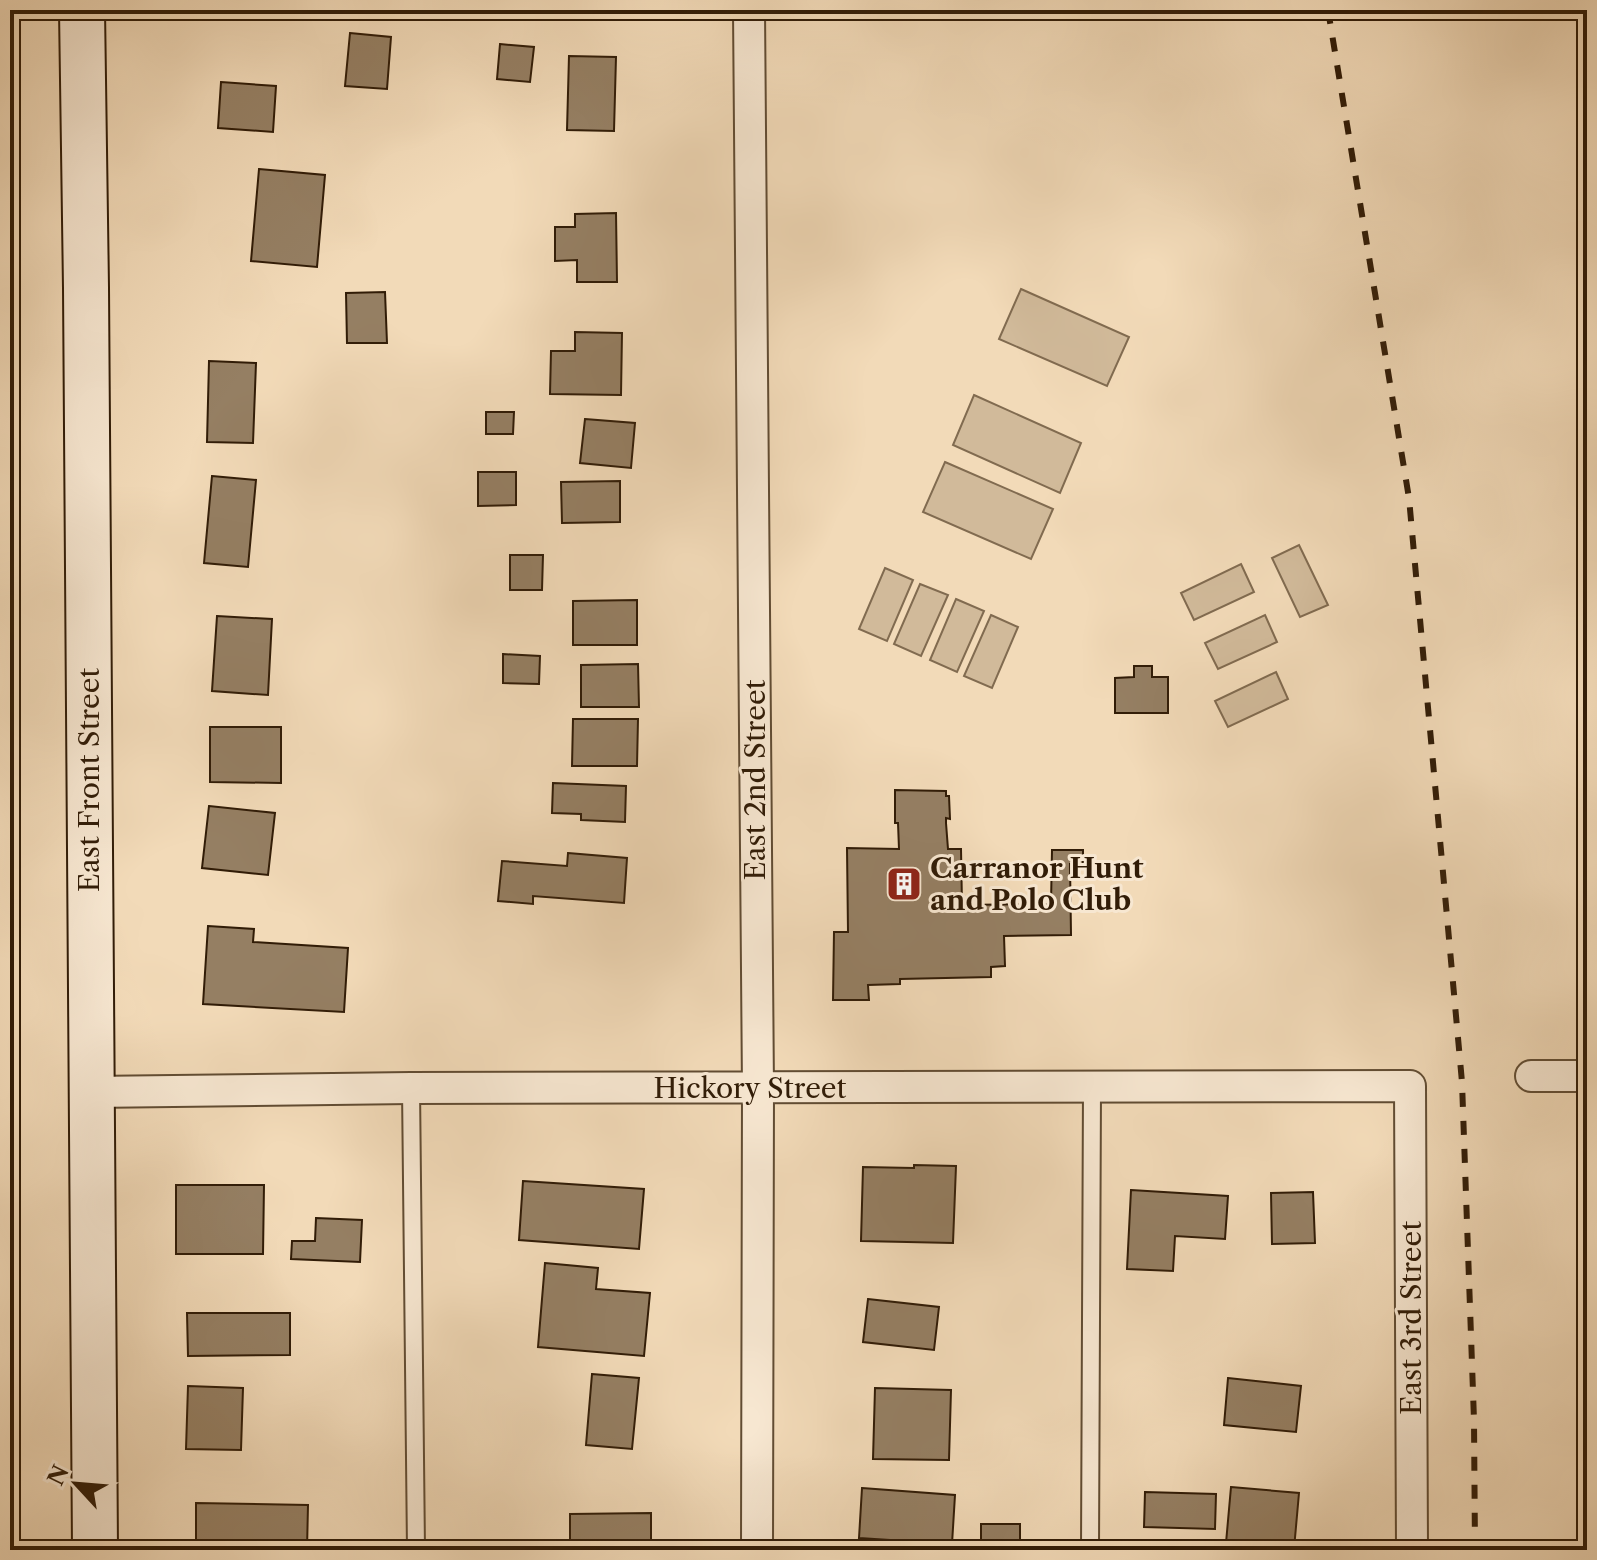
<svg xmlns="http://www.w3.org/2000/svg" width="1597" height="1560" font-family="'Libre Caslon Text',serif">
  <style>
    .green { fill: #d1ba9a; stroke: #816b50; stroke-width: 2 }
    .building { fill: #957f63; stroke: #311c07; stroke-width: 2 }
    .lines { fill: none; stroke-linecap: round; stroke-linejoin: round }
    .lane-casing { stroke: #614c33; stroke-width: 20 }
    .street-casing { stroke: #614c33; stroke-width: 34 }
    .secondary-casing { stroke: #311c07; stroke-width: 48 }
    .lane { stroke: #f7e7d1; stroke-width: 16 }
    .street { stroke: #f7e7d1; stroke-width: 30 }
    .secondary { stroke: #f7e7d1; stroke-width: 44 }
    .rail { stroke: #311c07; stroke-width: 6; stroke-dasharray: 14 14; stroke-linecap: butt }
    .labels { text-anchor: middle; stroke-width: 6; stroke-linejoin: round; paint-order: stroke }
    .street-label { font-size: 28px; fill: #311c07; stroke: #f7e7d1 }
    .poi-label { font-size: 28px; font-weight: bold; fill: #311c07; stroke: #f7e7d1; text-anchor: start }
  </style>
  <rect width="100%" height="100%" fill="#f2dab8"/>
  <filter id="stains"><feTurbulence type="fractalNoise" baseFrequency=".0025" numOctaves="4"/><feColorMatrix values="0 0 0 0 .2 0 0 0 0 .09 0 0 0 0 .02 0 0 0 .5 -.17"/></filter>
  <radialGradient id="worn" r=".72"><stop offset=".6" stop-color="#630" stop-opacity="0"/><stop offset="1" stop-color="#630" stop-opacity=".3"/></radialGradient>
  <path class="green" d="M1021 289 1129 337 1107 386 999 339Z
    M974 395 1081 443 1060 493 953 445Z
    M945 462 1053 509 1031 559 923 512Z
    M1299 545 1328 605 1300 617 1272 558Z
    M1241 564 1254 592 1194 620 1181 593Z
    M885 568 913 580 887 641 859 629Z
    M920 584 948 595 921 656 894 644Z
    M956 599 984 611 957 672 930 660Z
    M991 615 1018 627 992 688 964 676Z
    M1265 615 1277 642 1218 669 1205 643Z
    M1276 672 1288 699 1228 727 1215 701Z"/>
  <path class="building" d="M548 10H594V19L548 18Z
    M350 33 391 37 387 89 345 86Z
    M500 44 534 47 530 82 497 79Z
    M569 56 616 57 614 131 567 130Z
    M221 82 276 86 273 132 218 128Z
    M259 169 325 175 317 267 251 261Z
    M616 213 617 282H577V260L555 261V227H575V214Z
    M385 292 387 343H347L346 293Z
    M575 332 622 333 621 395 550 394 551 351H575Z
    M209 361 256 363 253 443 207 442Z
    M486 412H514L513 434H486Z
    M585 419 635 423 631 468 580 463Z
    M478 472H516V505L478 506Z
    M212 476 256 480 248 567 204 563Z
    M620 481V522L562 523 561 482Z
    M510 555H543L542 590H510Z
    M637 600V645H573V601Z
    M217 616 272 619 268 695 212 691Z
    M503 654 540 656 539 684 503 683Z
    M638 664 639 707H581V665Z
    M1134 666H1152V677H1168V713H1115V678L1134 677Z
    M573 719H638L637 766H572Z
    M210 727H281V783L210 782Z
    M553 783 626 786 625 822 581 820V814L552 813Z
    M895 790 946 791V796H949L950 819 946 818V823L948 849H961L962 905 1051 904 1052 850H1083V864H1070L1071 935 1004 936 1005 966 991 967V977L900 979V984L868 985 869 1000H833L834 932H848L847 848 899 849 898 823H895Z
    M209 806 275 813 268 875 202 868Z
    M568 853 627 858 624 903 533 896V904L498 901 502 861 567 866Z
    M208 926 254 929 253 942 348 948 344 1012 203 1004Z
    M914 1165 956 1166 953 1243 861 1241 863 1167 914 1168Z
    M523 1181 644 1189 639 1249 519 1240Z
    M176 1185H264L263 1254H176Z
    M1131 1190 1228 1196 1225 1239 1175 1236 1173 1271 1127 1269Z
    M1313 1192 1315 1243 1272 1244 1271 1193Z
    M316 1218 362 1220 360 1262 291 1259 292 1241H315Z
    M545 1263 598 1268 596 1289 650 1293 644 1356 538 1347Z
    M868 1299 939 1307 934 1350 863 1342Z
    M187 1313H290V1355L188 1356Z
    M592 1374 639 1378 632 1449 586 1445Z
    M1228 1378 1301 1386 1296 1432 1224 1425Z
    M188 1386 243 1388 241 1450 186 1449Z
    M875 1388 951 1390 949 1460 873 1459Z
    M1578 1413H1587V1453H1578Z
    M1579 1462 1587 1463V1495H1579Z
    M1231 1487 1299 1493 1294 1549 1226 1543Z
    M862 1488 955 1495 952 1544 859 1538Z
    M1145 1492 1216 1494 1215 1529 1144 1527Z
    M196 1503 308 1505 307 1550H196Z
    M651 1513V1550H570V1514Z
    M981 1524H1020V1550H981Z"/>
  <g class="lines">
    <defs>
      <path id="lane" d="M411 1088 416 1550
        M1090 1550 1092 1088"/>
      <path id="street" d="M749 10 758 1089 757 1550
        M1531 1076H1587
        M91 1092 411 1088 1410 1086 1412 1550"/>
      <path id="secondary" d="M82 10 86 288 95 1550"/>
    </defs>
    <use href="#lane" class="lane-casing"/>
    <use href="#street" class="street-casing"/>
    <use href="#secondary" class="secondary-casing"/>
    <use href="#lane" class="lane"/>
    <use href="#street" class="street"/>
    <use href="#secondary" class="secondary"/>
    <path class="rail" d="M1328 10 1409 498 1462 1082 1474 1420 1475 1550"/>
  </g>
  <defs>
    <symbol id="building-square" viewBox="-11 -11 22 22"><rect x="-9" y="-9" width="18" height="18" rx="4" fill="#8f2418" stroke="#f7e7d1"/><path d="M-4-6H4V6H1V3H-1V6H-4ZM-2.5-4.3h1.7v1.8h-1.7ZM.8-4.3h1.7v1.8H.8ZM-2.5-1h1.7V.8h-1.7ZM.8-1h1.7V.8H.8Z" fill="#fff"/></symbol>
  </defs>
  <g fill-rule="evenodd">
    <use href="#building-square" x="884" y="864" width="40" height="40"/>
  </g>
  <g class="labels">
    <g class="street-label">
      <text transform="translate(89 780) rotate(-90)" y="10">East Front Street</text>
      <text transform="translate(755 780) rotate(-90)" y="10">East 2nd Street</text>
      <text x="750" y="1098">Hickory Street</text>
      <text transform="translate(1411 1318) rotate(-90)" y="10">East 3rd Street</text>
    </g>
    <g class="poi-label">
      <text x="930" y="878">Carranor Hunt<tspan x="930" dy="32">and Polo Club</tspan></text>
    </g>
  </g>
  <rect width="1597" height="1560" fill="none" stroke="#f2dab8" stroke-width="40"/>
  <rect x="12" y="12" width="1573" height="1536" fill="none" stroke="#311c07" stroke-width="4"/>
  <rect x="20" y="20" width="1557" height="1520" fill="none" stroke="#311c07" stroke-width="2"/>
  <g transform="translate(76 1484) rotate(296)" stroke="#f7e7d1" stroke-width="6" paint-order="stroke">
  <path d="M0-6L14 30L0 20L-14 30Z" fill="#311c07"/>
  <text y="-12" font-size="22" font-weight="bold" text-anchor="middle" fill="#311c07">N</text>
  </g>
  <rect width="100%" height="100%" filter="url(#stains)"/>
  <rect width="100%" height="100%" fill="url(#worn)"/>
</svg>
